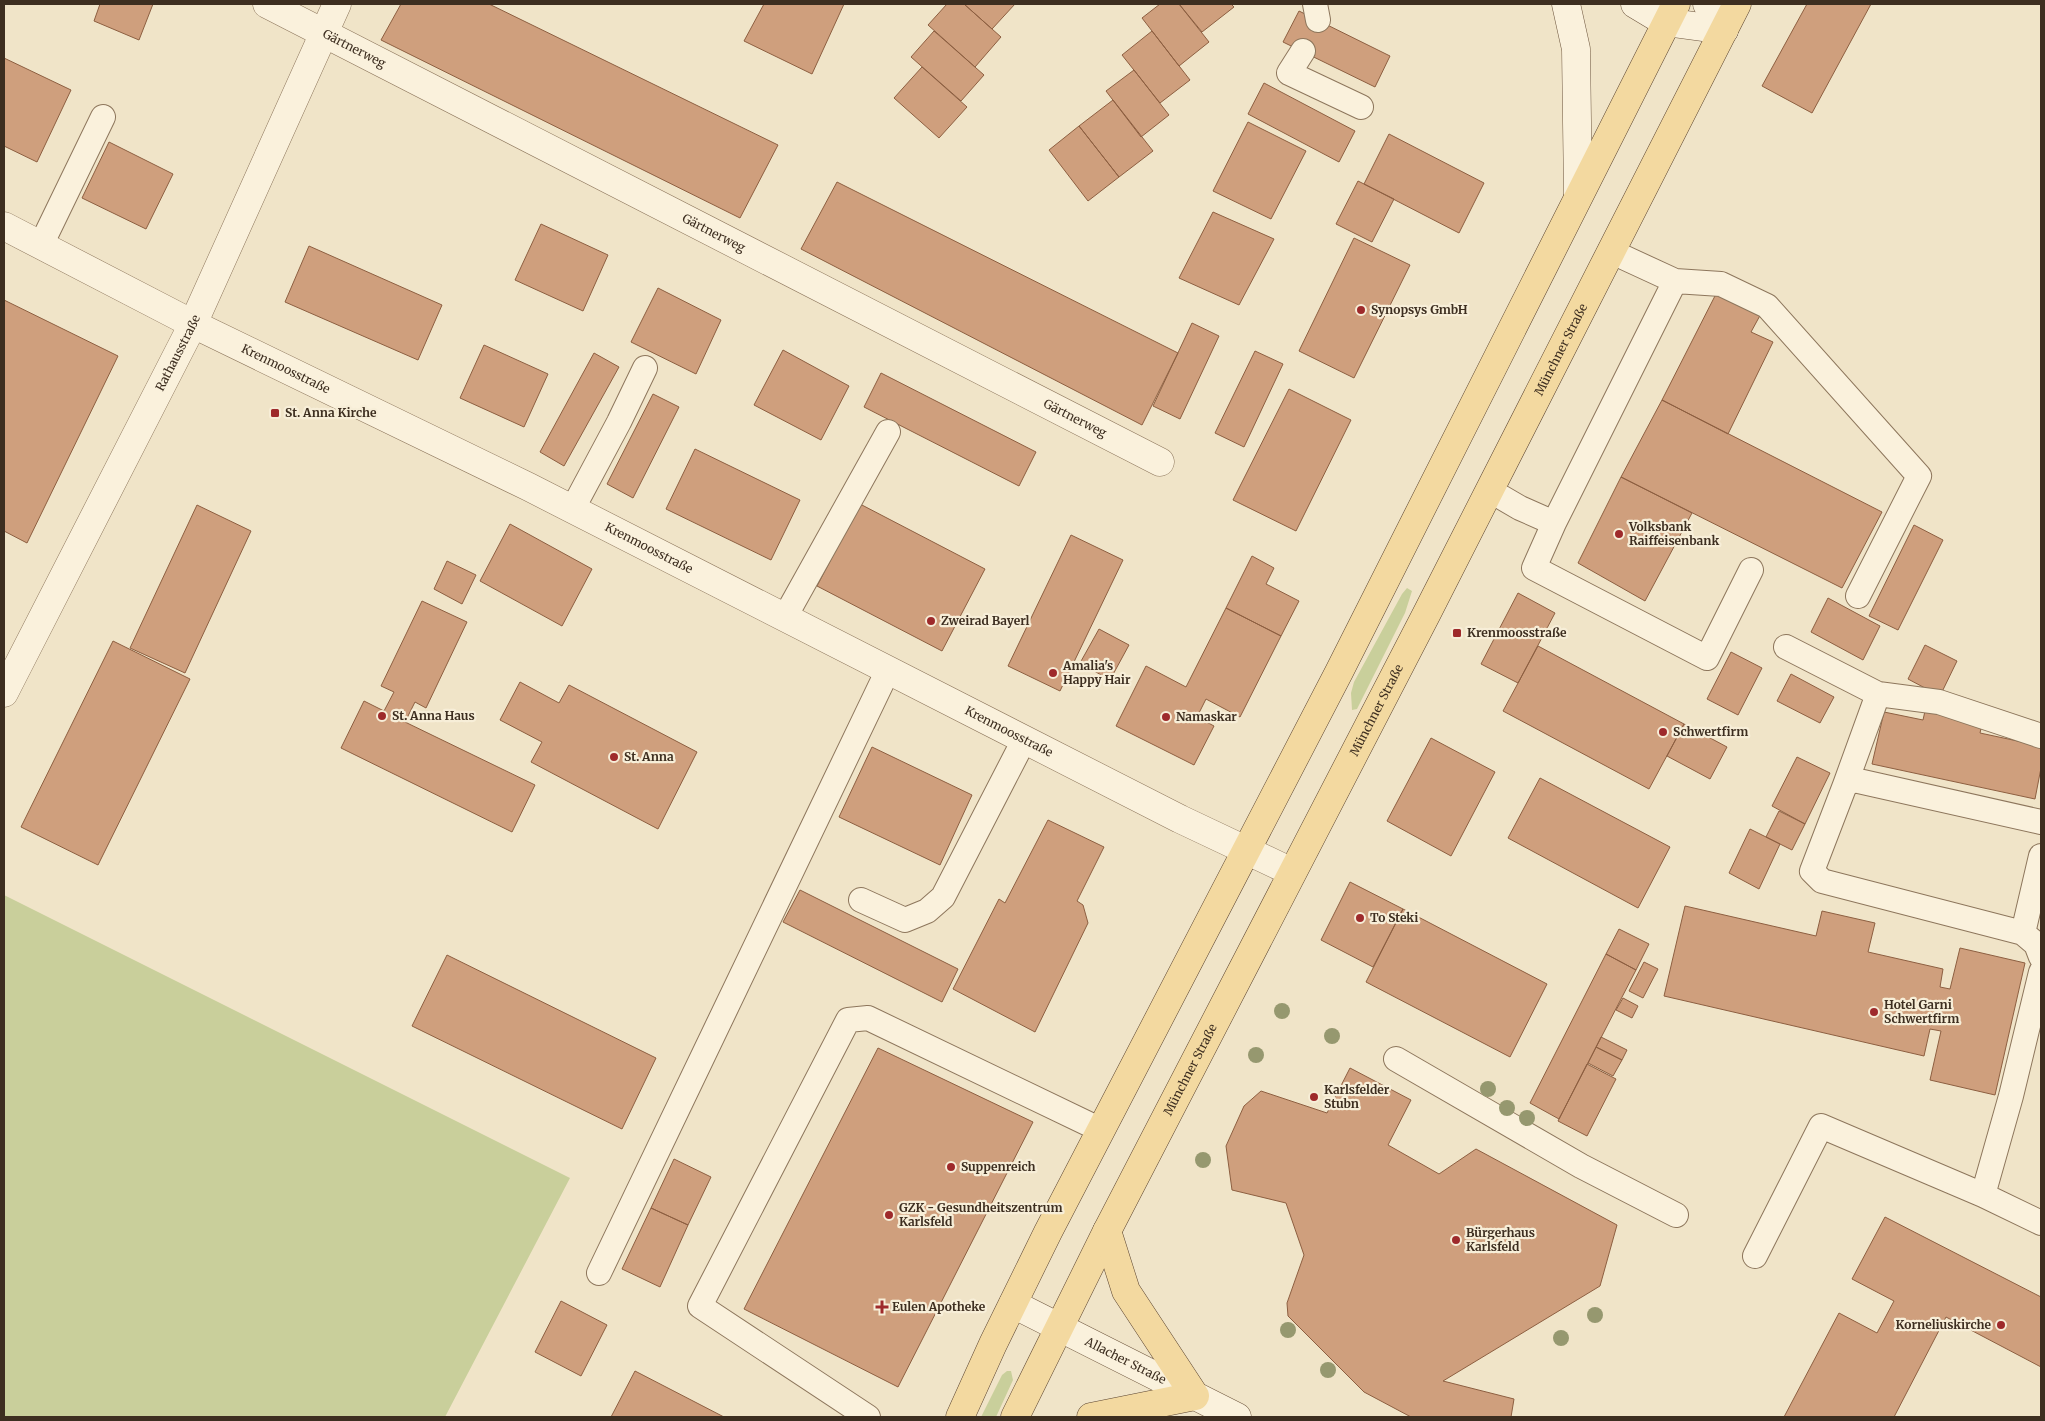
<svg xmlns="http://www.w3.org/2000/svg" width="2045" height="1421" font-family="Merriweather,serif">
  <style>
    .green { fill: #c9cf9b }
    .building { fill: #cf9f7d; stroke: #8d5f41 }
    .lines { fill: none; stroke-linecap: round; stroke-linejoin: round }
    .lane-casing { stroke: #8d765c; stroke-width: 26 }
    .street-casing { stroke: #8d765c; stroke-width: 29 }
    .secondary-casing { stroke: #6f573f; stroke-width: 29 }
    .primary-casing { stroke: #5b4430; stroke-width: 29 }
    .lane { stroke: #faf1dc; stroke-width: 24 }
    .street { stroke: #faf1dc; stroke-width: 28 }
    .secondary { stroke: #faf1dc; stroke-width: 28 }
    .primary { stroke: #f3d9a0; stroke-width: 28 }
    .tree { fill: #96986f }
    .poi-dot { fill: #9e2a2b; stroke: #f7eed8; stroke-width: 2 }
    .labels { text-anchor: middle; stroke-width: 4.5; stroke-linejoin: round; paint-order: stroke }
    .street-label { font-size: 12px; fill: #3d2e20; stroke: #f7eed8 }
    .poi-label { font-size: 12px; font-weight: bold; fill: #3d2e20; stroke: #f7eed8; text-anchor: start }
  </style>
  <rect width="100%" height="100%" fill="#f0e4c8"/>
  <path class="green" d="M1407 588 1412 591 1405 613 1357 709 1352 710 1351 693 1354 682 1402 594Z
    M4 895 570 1178 445 1417H4Z
    M1007 1371H1011L1013 1380 996 1417H981L1002 1375Z"/>
  <path class="building" d="M100 4H153L139 40 94 21Z
    M401 4H489L778 145 740 218 381 40Z
    M764 4H844L812 74 744 41Z
    M947 4H964L1001 37 975 67 928 25Z
    M964 4H1015L992 29Z
    M1160 4H1179L1209 42 1179 66 1142 18Z
    M1179 4H1231L1234 7 1202 32Z
    M1807 4H1871L1812 113 1762 86Z
    M1299 11 1390 56 1375 87 1283 42Z
    M934 31 984 75 961 101 911 57Z
    M1152 31 1190 80 1160 103 1122 55Z
    M4 58 71 90 37 162 4 146Z
    M922 67 967 107 939 138 894 98Z
    M1134 70 1169 115 1141 137 1106 91Z
    M1264 83 1355 131 1339 162 1248 114Z
    M1113 100 1153 151 1119 177 1079 126Z
    M1248 122 1306 151 1271 219 1213 191Z
    M1079 126 1119 177 1088 201 1049 150Z
    M1389 134 1484 183 1459 233 1364 184Z
    M109 142 173 174 146 229 82 198Z
    M1358 181 1394 199 1372 242 1336 224Z
    M837 182 1178 353 1142 425 801 249Z
    M1213 212 1274 239 1239 305 1179 278Z
    M541 224 608 255 583 311 515 280Z
    M1354 238 1410 265 1354 378 1299 351Z
    M309 246 442 305 418 360 285 302Z
    M658 288 721 320 696 374 631 342Z
    M1718 290 1763 310 1751 332 1773 342 1728 434 1662 400Z
    M4 300 118 356 27 543 4 531Z
    M1192 323 1219 336 1180 419 1153 406Z
    M484 345 548 374 524 427 460 398Z
    M783 350 849 386 821 440 754 405Z
    M1255 351 1283 364 1244 447 1215 433Z
    M594 353 619 367 564 466 540 452Z
    M881 373 1036 452 1019 486 864 407Z
    M1289 389 1351 420 1296 531 1233 500Z
    M653 394 679 407 633 498 607 484Z
    M1662 400 1882 512 1842 588 1621 477Z
    M695 449 800 500 771 560 666 509Z
    M1621 477 1692 513 1645 601 1578 563Z
    M860 504 985 569 942 651 817 586Z
    M197 505 251 531 185 673 130 648Z
    M510 524 592 569 562 626 480 581Z
    M1914 525 1943 540 1898 630 1869 616Z
    M1071 535 1123 560 1060 691 1008 666Z
    M1252 556 1274 568 1266 584 1299 601 1281 636 1226 608Z
    M447 561 476 575 462 604 434 589Z
    M1518 593 1555 613 1518 683 1481 664Z
    M1828 598 1880 626 1863 660 1811 632Z
    M422 601 467 622 426 708 415 702 405 722 535 785 512 832 341 748 364 701 384 711 394 692 381 686Z
    M1226 608 1281 636 1240 717 1206 699 1197 717 1214 726 1194 765 1116 726 1146 666 1186 687Z
    M1099 629 1129 645 1110 680 1080 663Z
    M113 641 190 679 98 865 21 827Z
    M1925 645 1957 661 1940 696 1908 679Z
    M1538 646 1684 724 1649 789 1503 711Z
    M1731 652 1762 668 1738 715 1707 699Z
    M1791 674 1834 697 1820 723 1777 701Z
    M520 682 559 703 569 685 697 752 658 829 531 762 542 742 500 720Z
    M1925 711 1982 724 1980 733 2041 746V768L2035 799 1872 764 1884 712 1923 720Z
    M1684 724 1727 747 1710 779 1667 756Z
    M1431 738 1495 772 1451 856 1387 821Z
    M872 747 972 795 940 865 839 817Z
    M1797 757 1830 773 1805 824 1772 806Z
    M1540 778 1670 847 1638 908 1508 838Z
    M1779 811 1805 824 1792 850 1766 837Z
    M1048 820 1104 847 1077 901 1083 905 1088 923 1035 1032 953 989 999 899 1005 903Z
    M1750 829 1780 844 1759 889 1729 873Z
    M1350 882 1403 909 1373 967 1321 940Z
    M800 890 958 969 942 1002 783 922Z
    M1685 906 1816 936 1822 911 1875 923 1868 952 1943 969 1940 987 1950 989 1960 948 2025 963 1995 1095 1930 1080 1941 1031 1930 1029 1924 1056 1664 996Z
    M1403 909 1547 984 1510 1057 1366 982Z
    M1619 929 1649 944 1636 970 1606 954Z
    M1606 954 1636 970 1559 1119 1530 1103Z
    M447 955 656 1058 622 1129 412 1026Z
    M1644 962 1658 969 1643 998 1629 991Z
    M1623 998 1638 1006 1632 1018 1616 1010Z
    M1601 1037 1627 1050 1622 1060 1596 1047Z
    M1596 1047 1622 1060 1613 1076 1588 1063Z
    M878 1048 1033 1122 898 1387 744 1309Z
    M1587 1064 1616 1079 1587 1136 1558 1121Z
    M1350 1068 1411 1100 1388 1145 1439 1174 1476 1149 1617 1225 1600 1286 1443 1381 1514 1399 1511 1417H1411L1364 1392 1288 1316 1287 1303 1304 1255 1286 1203 1232 1190 1226 1146 1244 1106 1261 1091 1327 1113Z
    M674 1159 711 1177 688 1225 651 1208Z
    M651 1208 688 1225 660 1287 622 1269Z
    M1885 1217 2041 1297V1367L1946 1317 1894 1417H1784L1839 1313 1877 1333 1894 1301 1852 1279Z
    M561 1301 607 1325 581 1376 535 1352Z
    M635 1371 724 1417H611Z"/>
  <g class="lines">
    <defs>
      <path id="lane" d="M1315 4 1318 20
        M1303 51 1289 73 1361 107
        M41 245 103 117
        M1675 281 1721 284 1767 306 1919 476 1858 596
        M1489 490 1520 508 1554 523 1675 281 1610 251
        M572 510 619 422 645 368
        M1554 523 1534 568 1707 658 1751 570
        M785 617 888 432
        M1786 647 1878 694
        M1845 785 1878 694 1939 702 2041 736
        M2041 822 1854 780 1845 785 1812 871 1822 881 2023 933 2036 944 2041 957
        M861 900 905 920 927 911 943 897 1024 740
        M2023 933 2041 856
        M1396 1059 1581 1166 1676 1215
        M1983 1195 2011 1096 2041 972
        M1755 1256 1821 1126 1983 1195 2041 1223
        M599 1273 888 670
        M868 1417 700 1306 848 1020 868 1018 1101 1130"/>
      <g id="street">
        <path id="s1" d="M267 4 1160 462"/>
        <path id="s2" d="M4 226 193 324 529 487 1180 819 1292 872"/>
        <path id="s3" d="M4 693 193 324 337 4"/>
      </g>
      <g id="secondary">
        <path d="M1566 4 1576 49 1578 194"/>
        <path d="M1635 4 1665 22 1724 30"/>
        <path d="M1707 4 1724 30"/>
        <path id="s4" d="M1013 1304 1237 1417"/>
      </g>
      <g id="primary">
        <path d="M960 1417 993 1344 1048 1232 1339 672 1676 4"/>
        <path id="s5" d="M1015 1417 1107 1231 1427 613 1737 4"/>
        <path d="M1091 1417 1195 1396 1126 1291 1107 1231"/>
      </g>
    </defs>
    <use href="#lane" class="lane-casing"/>
    <use href="#street" class="street-casing"/>
    <use href="#secondary" class="secondary-casing"/>
    <use href="#primary" class="primary-casing"/>
    <use href="#lane" class="lane"/>
    <use href="#street" class="street"/>
    <use href="#secondary" class="secondary"/>
    <use href="#primary" class="primary"/>
  </g>
  <g class="tree">
    <circle cx="1282" cy="1011" r="8"/>
    <circle cx="1332" cy="1036" r="8"/>
    <circle cx="1256" cy="1055" r="8"/>
    <circle cx="1488" cy="1089" r="8"/>
    <circle cx="1507" cy="1108" r="8"/>
    <circle cx="1527" cy="1118" r="8"/>
    <circle cx="1203" cy="1160" r="8"/>
    <circle cx="1595" cy="1315" r="8"/>
    <circle cx="1288" cy="1330" r="8"/>
    <circle cx="1561" cy="1338" r="8"/>
    <circle cx="1328" cy="1370" r="8"/>
  </g>
  <g class="poi-dot">
    <circle cx="1361" cy="310" r="5"/>
    <rect x="270" y="408" width="10" height="10" rx="2.5"/>
    <circle cx="1619" cy="534" r="5"/>
    <circle cx="931" cy="621" r="5"/>
    <rect x="1452" y="628" width="10" height="10" rx="2.5"/>
    <circle cx="1053" cy="673" r="5"/>
    <circle cx="382" cy="716" r="5"/>
    <circle cx="1166" cy="717" r="5"/>
    <circle cx="1663" cy="732" r="5"/>
    <circle cx="614" cy="757" r="5"/>
    <circle cx="1360" cy="918" r="5"/>
    <circle cx="1874" cy="1012" r="5"/>
    <circle cx="1314" cy="1097" r="5"/>
    <circle cx="951" cy="1167" r="5"/>
    <circle cx="889" cy="1215" r="5"/>
    <circle cx="1456" cy="1240" r="5"/>
    <path d="M879.5 1299.5h5v5h5v5h-5v5h-5v-5h-5v-5h5z"/>
    <circle cx="2001" cy="1325" r="5"/>
  </g>
  <g class="labels">
    <g class="street-label">
      <text dy="4" stroke="none"><textPath href="#s1" startOffset="98">Gärtnerweg</textPath></text>
      <text dy="4" stroke="none"><textPath href="#s1" startOffset="502">Gärtnerweg</textPath></text>
      <text dy="4" stroke="none"><textPath href="#s5" startOffset="1199">Münchner Straße</textPath></text>
      <text dy="4" stroke="none"><textPath href="#s3" startOffset="382">Rathausstraße</textPath></text>
      <text dy="4" stroke="none"><textPath href="#s2" startOffset="316">Krenmoosstraße</textPath></text>
      <text dy="4" stroke="none"><textPath href="#s1" startOffset="908">Gärtnerweg</textPath></text>
      <text dy="4" stroke="none"><textPath href="#s2" startOffset="721">Krenmoosstraße</textPath></text>
      <text dy="4" stroke="none"><textPath href="#s5" startOffset="794">Münchner Straße</textPath></text>
      <text dy="4" stroke="none"><textPath href="#s2" startOffset="1125">Krenmoosstraße</textPath></text>
      <text dy="4" stroke="none"><textPath href="#s5" startOffset="389">Münchner Straße</textPath></text>
      <text dy="4" stroke="none"><textPath href="#s4" startOffset="126">Allacher Straße</textPath></text>
    </g>
    <g class="poi-label">
      <text x="1371" y="314">Synopsys GmbH</text>
      <text x="285" y="417">St. Anna Kirche</text>
      <text x="1629" y="531">Volksbank<tspan x="1629" dy="14">Raiffeisenbank</tspan></text>
      <text x="941" y="625">Zweirad Bayerl</text>
      <text x="1467" y="637">Krenmoosstraße</text>
      <text x="1063" y="670">Amalia's<tspan x="1063" dy="14">Happy Hair</tspan></text>
      <text x="392" y="720">St. Anna Haus</text>
      <text x="1176" y="721">Namaskar</text>
      <text x="1673" y="736">Schwertfirm</text>
      <text x="624" y="761">St. Anna</text>
      <text x="1370" y="922">To Steki</text>
      <text x="1884" y="1009">Hotel Garni<tspan x="1884" dy="14">Schwertfirm</tspan></text>
      <text x="1324" y="1094">Karlsfelder<tspan x="1324" dy="14">Stubn</tspan></text>
      <text x="961" y="1171">Suppenreich</text>
      <text x="899" y="1212">GZK - Gesundheitszentrum<tspan x="899" dy="14">Karlsfeld</tspan></text>
      <text x="1466" y="1237">Bürgerhaus<tspan x="1466" dy="14">Karlsfeld</tspan></text>
      <text x="892" y="1311">Eulen Apotheke</text>
      <text x="1991" y="1329" text-anchor="end">Korneliuskirche</text>
    </g>
  </g>
  <rect width="2045" height="1421" fill="none" stroke="#3d2e20" stroke-width="10"/>
</svg>
